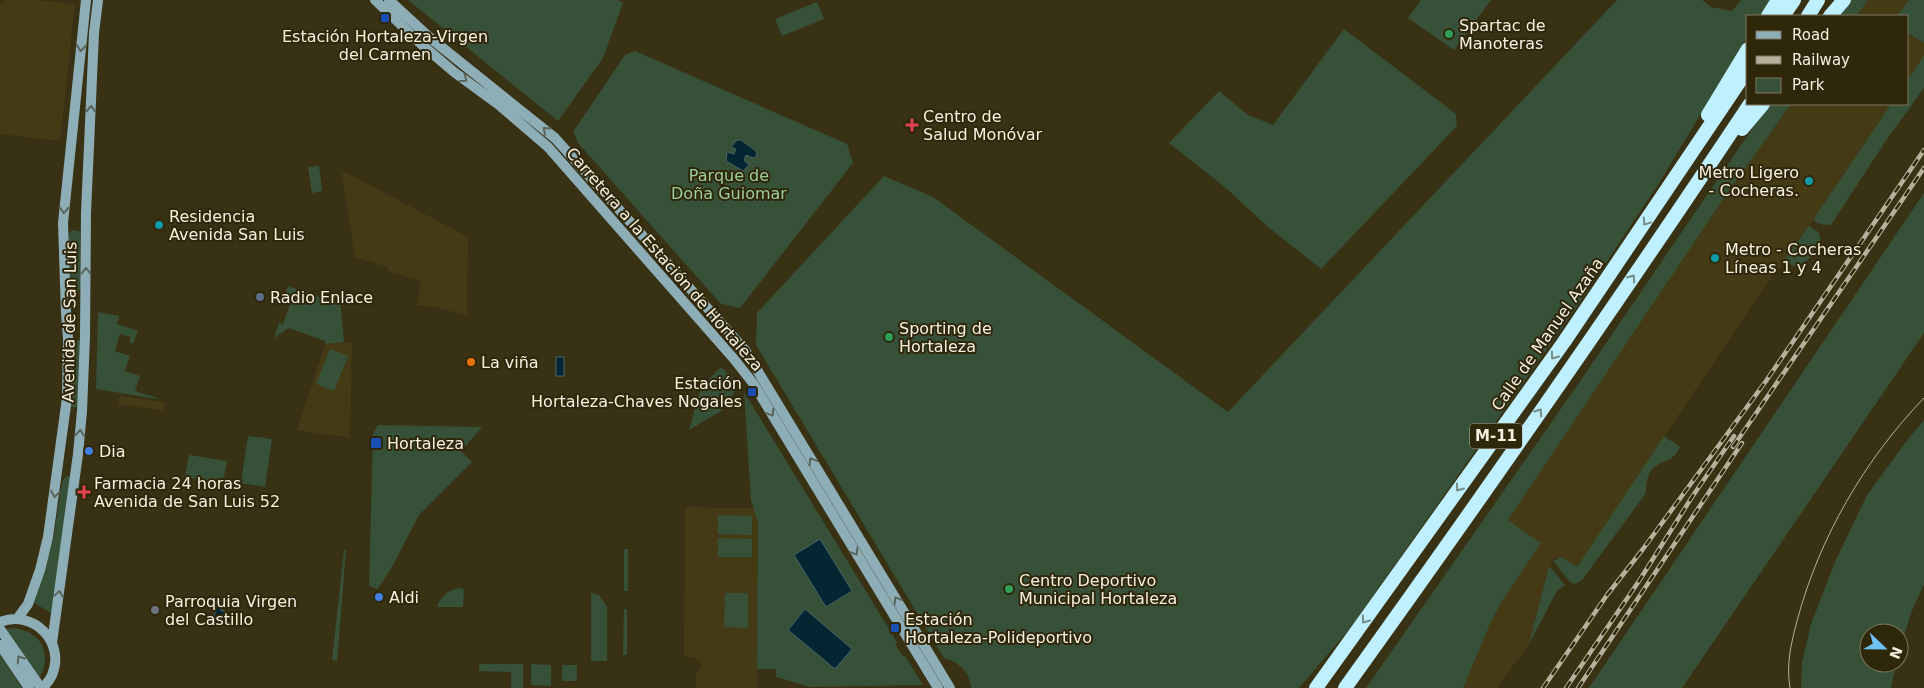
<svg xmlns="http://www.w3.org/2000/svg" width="1924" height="688" font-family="'DejaVu Sans',sans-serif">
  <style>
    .built { fill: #453a16 }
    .green { fill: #375138 }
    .water { fill: #042632; stroke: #4c6366 }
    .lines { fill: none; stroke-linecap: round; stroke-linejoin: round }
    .secondary { stroke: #8eaeb7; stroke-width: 10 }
    .highway { stroke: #bef0ff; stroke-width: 14 }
    .tram { stroke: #b6b09c; stroke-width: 1 }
    .rail-casing { stroke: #b6b09c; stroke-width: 4.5 }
    .rail { stroke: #2f270a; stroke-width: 2.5; stroke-dasharray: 8; stroke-linecap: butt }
    .oneway { stroke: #5a6458 }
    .oneway2 { stroke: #768c84 }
    .transit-dot { fill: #1a4fb4; stroke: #2f270a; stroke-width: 2 }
    .leisure-dot { fill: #2e9e5b; stroke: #2f270a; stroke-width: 2 }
    .health-dot { fill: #e0444e; stroke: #2f270a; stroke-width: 2 }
    .culture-dot { fill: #0f9aa8; stroke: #2f270a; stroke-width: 2 }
    .service-dot { fill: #5c6f8a; stroke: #2f270a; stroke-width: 2 }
    .food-dot { fill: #e8710a; stroke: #2f270a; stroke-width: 2 }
    .shop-dot { fill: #3f7fe0; stroke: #2f270a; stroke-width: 2 }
    .worship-dot { fill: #6b7280; stroke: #2f270a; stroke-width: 2 }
    .labels { text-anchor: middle; stroke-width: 4; stroke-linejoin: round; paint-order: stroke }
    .shield { fill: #2f270a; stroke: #bab4a0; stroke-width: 1 }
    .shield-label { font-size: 15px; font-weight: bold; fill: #f5f0e0 }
    .poi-label { font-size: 16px; fill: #f5f0e0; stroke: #2f270a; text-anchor: start }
    .park-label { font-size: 16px; fill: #9dce9e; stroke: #2f270a }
    .street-label { font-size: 16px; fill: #f5f0e0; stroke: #2f270a }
  </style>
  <rect width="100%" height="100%" fill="#393114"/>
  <path class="built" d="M5 0H37L75 4 60 141 0 134V4Z
    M1868 0H1909L1897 16H1856Z
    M1908 33 1924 43V55L1908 79Z
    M1791 104H1891L1800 240 1762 290 1577 567 1562 557 1554 559 1549 566 1529 644 1497 688H1463L1490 624 1501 603 1541 543 1508 520 1726 195Z
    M345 172 468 237 467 316 436 307 417 305 421 281 387 271 388 267 355 257 342 174Z
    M352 342 350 438 297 430 325 344Z
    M120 396 165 402 164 411 118 404Z
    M685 507 754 508 758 522 757 688H696V674L701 667 700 663 693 657H684Z"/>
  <path class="green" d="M408 0H618L623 3 603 58 558 121Z
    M1421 0H1491L1454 50 1408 18Z
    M1617 0H1702L1711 7 1732 11 1741 0H1770L1760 16H1748V36L1659 183 1576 308 1351 627 1299 688H971C970 672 959 662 944 658L756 345 757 313 884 176 933 197 1228 412Z
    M1851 0H1868L1856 16H1838Z
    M1909 0H1924V43L1908 33V16H1897Z
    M817 2 824 19 782 36 775 19Z
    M1344 29 1456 114 1457 126 1321 269 1268 227 1227 189 1169 143 1219 91 1248 115 1273 125Z
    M635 51 847 144 853 163 740 308 721 304 578 143 573 132 625 55Z
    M1924 55V88L1919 95 1885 142 1831 225C1823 225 1819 224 1813 220L1891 104H1908V79Z
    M1769 104H1791L1726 195 1508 520 1541 543 1501 603 1490 624 1463 688H1366L1581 380Z
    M319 166 322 191 312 193 308 167Z
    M1924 193V333L1682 688H1589Z
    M1809 226 1818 232 1821 239C1811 254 1804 276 1784 261Z
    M72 230 79 231 80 235 81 284V288L77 292 69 288 68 235Z
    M288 286 333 302 340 299 344 342 325 344V341L289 328 274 338 279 323 283 324 291 301 284 296Z
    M98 312 119 316 117 324 138 331 133 344 129 342 131 337 120 334 115 351 130 356 125 371 140 376 135 391 158 398 157 399 96 389Z
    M81 340 77 407H71L72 341Z
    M330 349 348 356 334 391 316 384Z
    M721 367 735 380 736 390 721 411 689 430 701 387Z
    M744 392 897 642 895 644 903 656H905L923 685 810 687 776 677V669H757L758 522 751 500Z
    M1924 420V584L1911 613 1899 652V633H1869V663H1896L1891 688H1801L1802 663 1811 624 1835 562 1867 495 1908 439Z
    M378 425 482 427 461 451 472 462 419 515 393 565 378 589 369 586 373 434Z
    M248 436 272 439 265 487 241 483Z
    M1664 436 1680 447C1678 451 1674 457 1670 459 1652 466 1646 472 1646 493L1582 580 1574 584 1570 582 1553 561 1562 557 1577 567Z
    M189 455 227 461 223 483 185 477Z
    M66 476 71 477 53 614 34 603 54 536 62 482Z
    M718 515 752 516V535L718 534Z
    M718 538 752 539V557H718Z
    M624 549H628V591H624Z
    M344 550H346L337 661 332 660Z
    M1549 566 1565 585 1557 591 1529 644Z
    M461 588 464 590 463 607H437C442 595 449 589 461 588Z
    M591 593 599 595 607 607V661H591Z
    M725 593H748V628L724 627Z
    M624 609H627V655H623Z
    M14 628C42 632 53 654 39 679L5 629Z
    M0 655 22 688H0Z
    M479 664H523V688H511V672L479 671Z
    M531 664 551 665V686L531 685Z
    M562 665H577V681H562Z"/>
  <path class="water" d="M737 140H741L756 151 757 156 753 158 746 155 744 160 749 165 743 171 726 161 727 152 734 154 736 149 731 147Z
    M556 357H564V376H556Z
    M820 539 852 591 826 607 794 555Z
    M216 606 222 607 221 611H225L222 627 213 625Z
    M805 609 852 649 835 669 788 630Z"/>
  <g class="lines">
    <path class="secondary" d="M375 0 421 44 454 72 499 105 548 147 734 359 753 383 938 688
      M389 0 429 37 555 138 745 350 950 688
      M17 619 28 604 40 570 48 537 67 398 68 338 66 313 63 223 86 0
      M0 622C33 609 66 642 52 675 50 680 46 684 43 688
      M0 629 41 688
      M52 643 78 454 82 411 85 337 86 213 94 33 98 0
      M0 645 29 688"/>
    <path class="highway" d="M1768 16 1778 0
      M1783 16 1794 0
      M1808 16 1818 0
      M1830 16 1844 0
      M1708 115 1748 49
      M1742 129 1763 104
      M1316 688 1564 342 1748 69
      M1345 688C1483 496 1619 301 1750 104"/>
    <path class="tram" d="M1790 688C1786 664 1791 644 1797 621 1819 538 1865 459 1924 398"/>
    <defs>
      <path id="rail" d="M1733 447 1924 168
        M1543 688 1607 595 1643 549 1766 381 1924 150
        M1566 688 1639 581 1692 497 1734 436
        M1578 688 1742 443"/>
    </defs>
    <use href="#rail" class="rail-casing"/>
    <use href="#rail" class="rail"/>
  </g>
  <defs><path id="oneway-chevron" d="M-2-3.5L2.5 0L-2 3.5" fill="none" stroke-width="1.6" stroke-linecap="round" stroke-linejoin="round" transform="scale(1.25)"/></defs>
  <g class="oneway">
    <use href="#oneway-chevron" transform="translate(81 48) rotate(96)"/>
    <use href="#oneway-chevron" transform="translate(464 79) rotate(36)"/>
    <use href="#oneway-chevron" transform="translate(91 109) rotate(-87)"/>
    <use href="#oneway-chevron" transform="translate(546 130) rotate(-138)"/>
    <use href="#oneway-chevron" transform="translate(64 210) rotate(93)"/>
    <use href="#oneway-chevron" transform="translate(86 271) rotate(-90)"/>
    <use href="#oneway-chevron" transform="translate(771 413) rotate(59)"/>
    <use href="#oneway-chevron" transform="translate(80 433) rotate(-85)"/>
    <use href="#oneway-chevron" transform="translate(812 461) rotate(-121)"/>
    <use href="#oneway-chevron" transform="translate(55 494) rotate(99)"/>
    <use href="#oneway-chevron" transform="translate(855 552) rotate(59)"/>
    <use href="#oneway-chevron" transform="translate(59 594) rotate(-82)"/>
    <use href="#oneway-chevron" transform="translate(897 600) rotate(-121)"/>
    <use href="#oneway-chevron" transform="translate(20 659) rotate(-125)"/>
  </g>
  <g class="oneway2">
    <use href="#oneway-chevron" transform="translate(1646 222) rotate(124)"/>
    <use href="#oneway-chevron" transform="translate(1632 278) rotate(-55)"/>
    <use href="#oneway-chevron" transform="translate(1554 356) rotate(126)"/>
    <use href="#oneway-chevron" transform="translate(1539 412) rotate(-55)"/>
    <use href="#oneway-chevron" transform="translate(1459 488) rotate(126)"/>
    <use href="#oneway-chevron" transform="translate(1365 620) rotate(126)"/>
  </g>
  <g class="transit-dot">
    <rect x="380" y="13" width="10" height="10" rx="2.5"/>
    <rect x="747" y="387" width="10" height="10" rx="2.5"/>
    <rect x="370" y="437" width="12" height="12" rx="2.5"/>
    <rect x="890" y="623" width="10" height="10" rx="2.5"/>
  </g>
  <g class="leisure-dot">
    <circle cx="1449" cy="34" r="5"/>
    <circle cx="889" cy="337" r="5"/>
    <circle cx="1009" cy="589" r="5"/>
  </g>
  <g class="health-dot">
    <path d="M909.5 117.5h5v5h5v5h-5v5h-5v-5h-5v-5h5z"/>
    <path d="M81.5 484.5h5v5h5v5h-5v5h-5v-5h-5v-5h5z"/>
  </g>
  <g class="culture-dot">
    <circle cx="1809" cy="181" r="5"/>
    <circle cx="159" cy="225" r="5"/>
    <circle cx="1715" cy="258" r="5"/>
  </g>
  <circle class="service-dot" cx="260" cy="297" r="5"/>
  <circle class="food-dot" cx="471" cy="362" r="5"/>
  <g class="shop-dot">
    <circle cx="89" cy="451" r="5"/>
    <circle cx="379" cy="597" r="5"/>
  </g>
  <circle class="worship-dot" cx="155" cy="610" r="5"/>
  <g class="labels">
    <rect class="shield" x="1470" y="423.5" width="52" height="25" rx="4"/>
    <g class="shield-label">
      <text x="1496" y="441">M-11</text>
    </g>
    <g class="poi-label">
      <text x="1459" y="31">Spartac de<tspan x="1459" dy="18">Manoteras</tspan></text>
      <text x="385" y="42" text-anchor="middle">Estación Hortaleza-Virgen<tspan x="385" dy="18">del Carmen</tspan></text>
      <text x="923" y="122">Centro de<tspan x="923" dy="18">Salud Monóvar</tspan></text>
      <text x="1799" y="178" text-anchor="end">Metro Ligero<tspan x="1799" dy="18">- Cocheras.</tspan></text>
      <text x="169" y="222">Residencia<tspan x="169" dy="18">Avenida San Luis</tspan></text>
      <text x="1725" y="255">Metro - Cocheras<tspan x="1725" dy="18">Líneas 1 y 4</tspan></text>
      <text x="270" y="303">Radio Enlace</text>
      <text x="899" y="334">Sporting de<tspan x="899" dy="18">Hortaleza</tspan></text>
      <text x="481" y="368">La viña</text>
      <text x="742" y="389" text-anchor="end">Estación<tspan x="742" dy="18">Hortaleza-Chaves Nogales</tspan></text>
      <text x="387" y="449">Hortaleza</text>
      <text x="99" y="457">Dia</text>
      <text x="94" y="489">Farmacia 24 horas<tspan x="94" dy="18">Avenida de San Luis 52</tspan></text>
      <text x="1019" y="586">Centro Deportivo<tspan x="1019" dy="18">Municipal Hortaleza</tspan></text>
      <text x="389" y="603">Aldi</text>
      <text x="165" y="607">Parroquia Virgen<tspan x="165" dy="18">del Castillo</tspan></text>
      <text x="905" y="625">Estación<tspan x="905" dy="18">Hortaleza-Polideportivo</tspan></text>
    </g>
    <g class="park-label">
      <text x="729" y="181">Parque de<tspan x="729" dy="18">Doña Guiomar</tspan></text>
    </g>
    <g class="street-label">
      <text transform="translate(665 259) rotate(49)" y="6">Carretera a la Estación de Hortaleza</text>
      <text transform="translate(69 322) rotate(-89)" y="6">Avenida de San Luis</text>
      <text transform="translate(1547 334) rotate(-55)" y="6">Calle de Manuel Azaña</text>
    </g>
  </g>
  <rect x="1746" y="15" width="162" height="90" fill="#2f270a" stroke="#7e7760"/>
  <rect x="1756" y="31" width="25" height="8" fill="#8eaeb7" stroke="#7e7760"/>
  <text x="1792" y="40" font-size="15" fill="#f5f0e0">Road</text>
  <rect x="1756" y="56" width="25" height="8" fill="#b6b09c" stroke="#7e7760"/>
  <text x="1792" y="65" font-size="15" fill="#f5f0e0">Railway</text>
  <rect x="1756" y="78" width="25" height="15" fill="#375138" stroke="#7e7760"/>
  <text x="1792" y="90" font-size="15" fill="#f5f0e0">Park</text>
  <g transform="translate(1884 648) rotate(112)"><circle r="24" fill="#2f270a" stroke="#7e7760"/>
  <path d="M0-4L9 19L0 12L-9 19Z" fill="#6ec2f3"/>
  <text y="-8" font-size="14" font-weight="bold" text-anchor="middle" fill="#f5f0e0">N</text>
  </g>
</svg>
